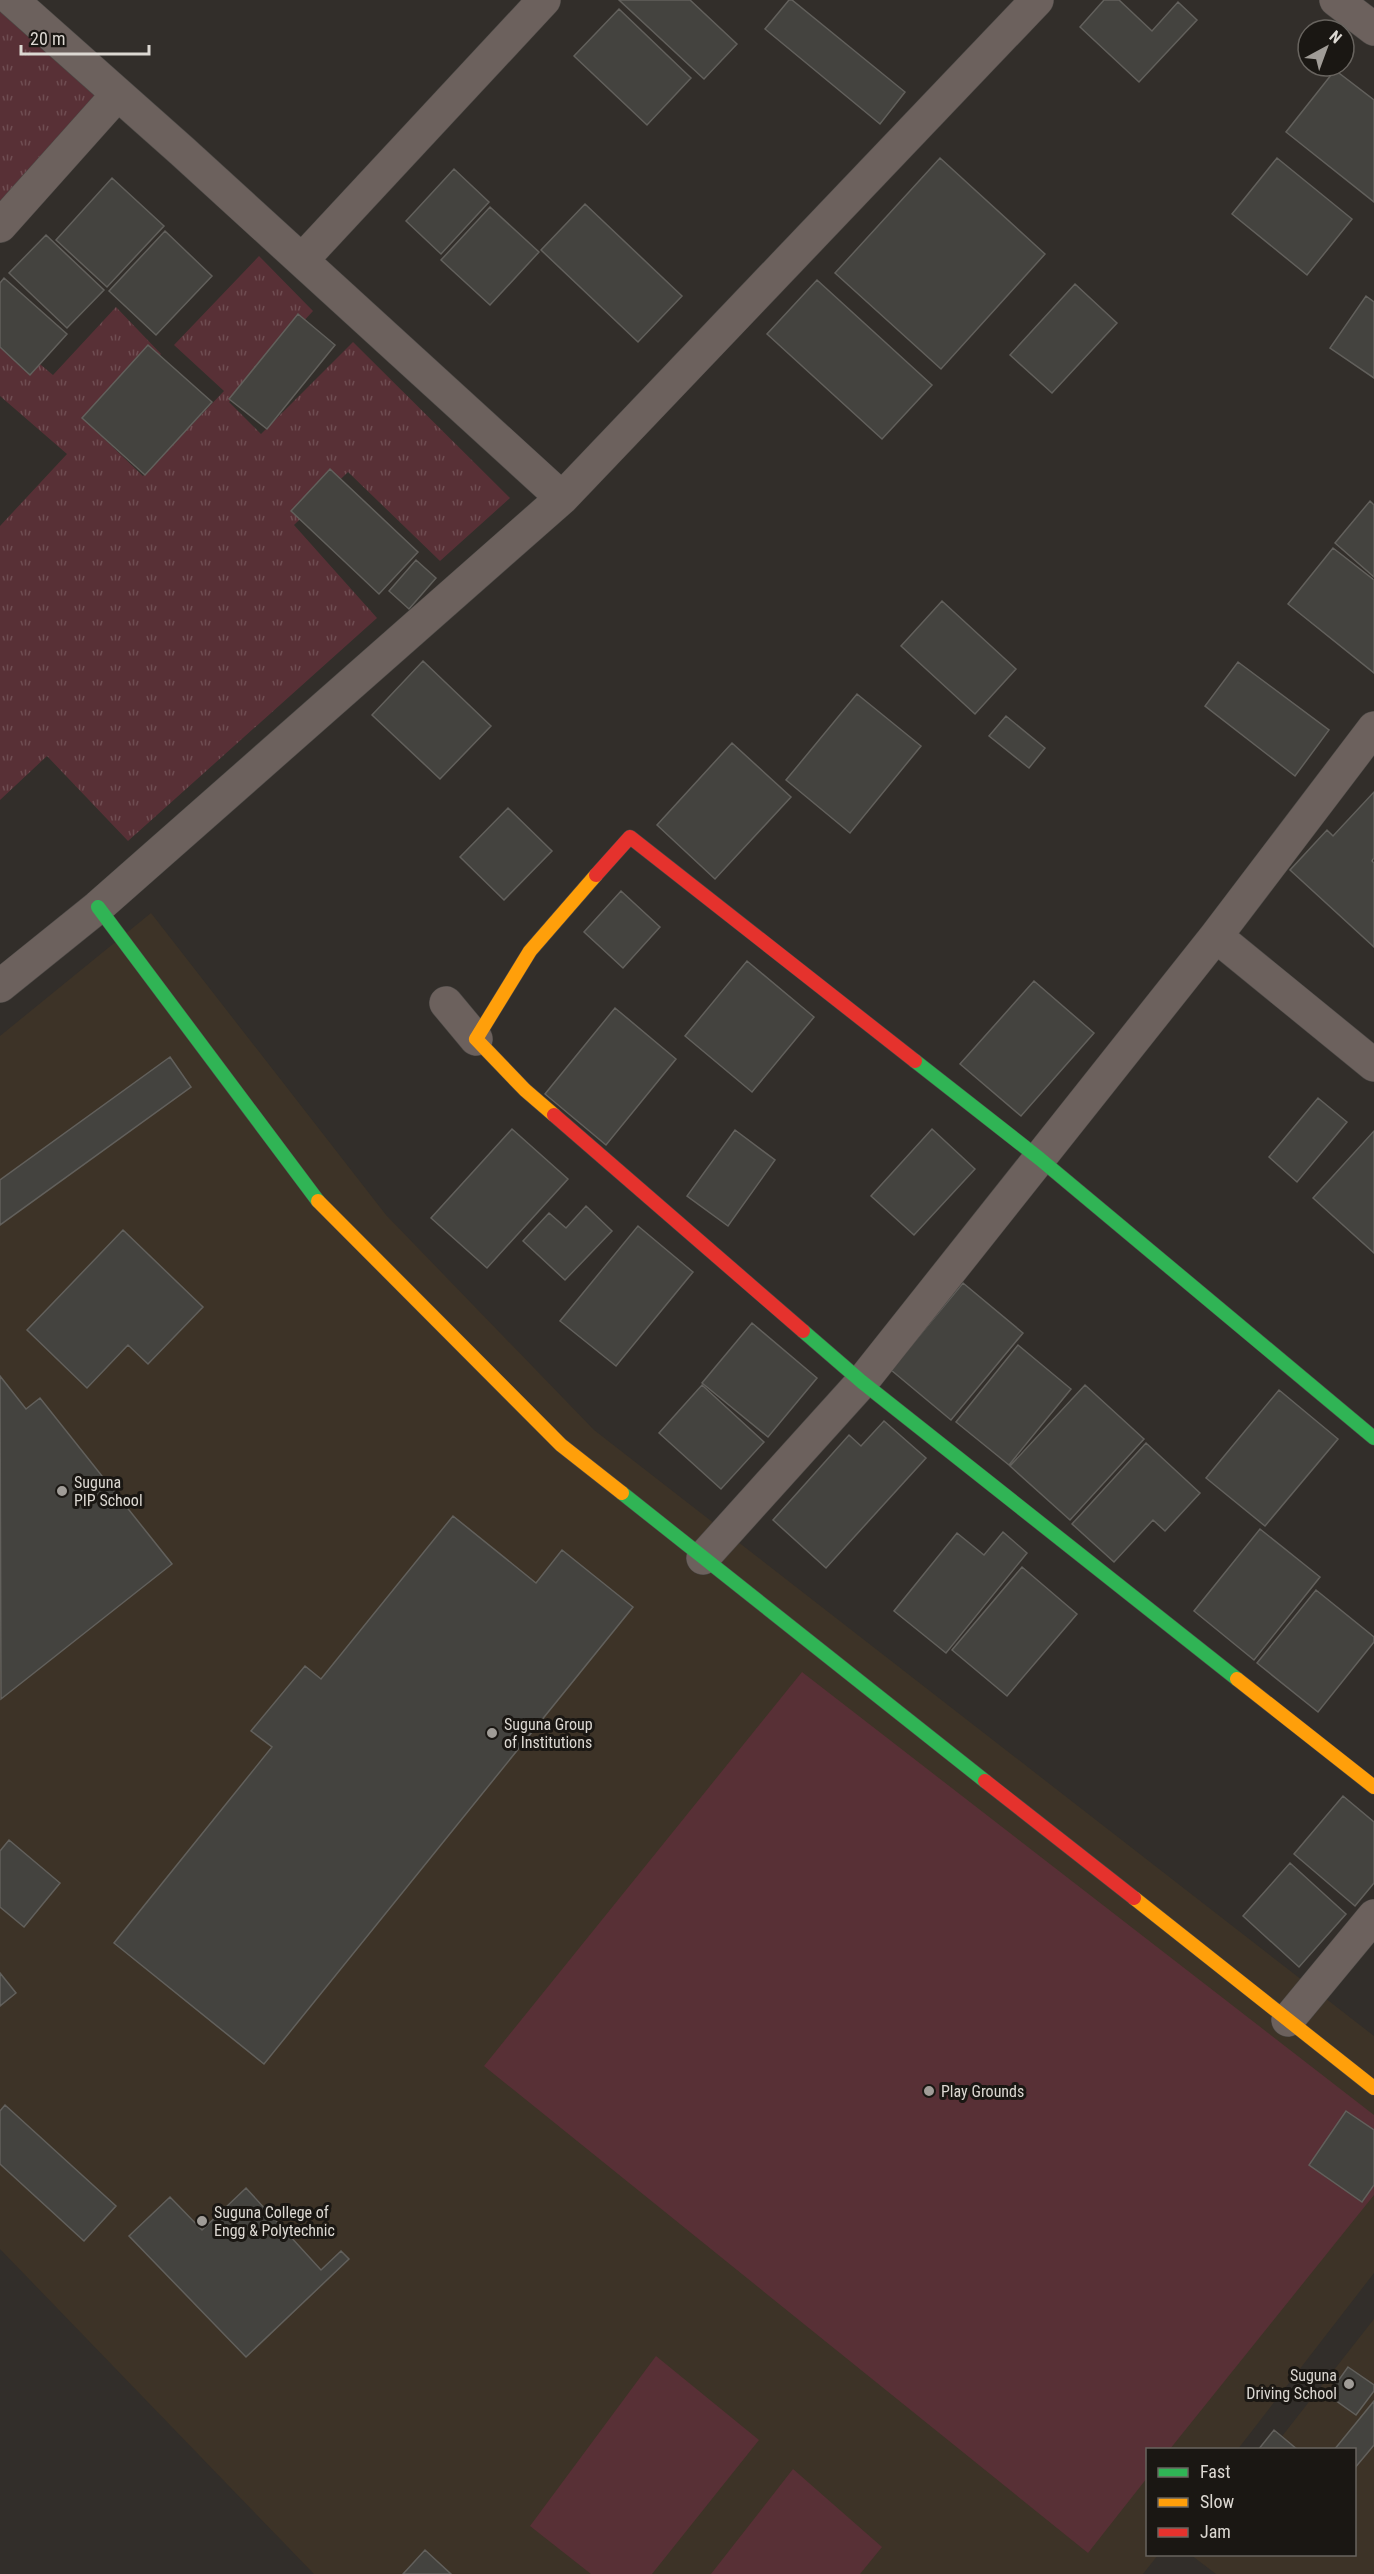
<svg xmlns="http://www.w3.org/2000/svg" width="1374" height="2574" font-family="'Roboto Condensed',sans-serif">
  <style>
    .built { fill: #3d3327 }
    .grass { fill: url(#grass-tufts) }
    .pitch { fill: #583036 }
    .building { fill: #44433f; stroke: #62605c; stroke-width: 1.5 }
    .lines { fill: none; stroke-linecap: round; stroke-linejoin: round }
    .street-casing { stroke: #4c4946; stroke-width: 34 }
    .fast-casing { stroke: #4c4946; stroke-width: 15 }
    .slow-casing { stroke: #4c4946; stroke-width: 15 }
    .jam-casing { stroke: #4c4946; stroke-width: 15 }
    .street { stroke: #6c615d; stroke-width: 33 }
    .fast { stroke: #30b455; stroke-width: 14 }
    .slow { stroke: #ff9f0a; stroke-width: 14 }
    .jam { stroke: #e5322d; stroke-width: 14 }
    .poi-dot { fill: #a09c97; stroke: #1a1713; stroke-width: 2 }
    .labels { text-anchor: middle; stroke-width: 6; stroke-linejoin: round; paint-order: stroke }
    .poi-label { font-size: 16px; fill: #dcd8d2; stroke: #1a1713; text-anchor: start }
  </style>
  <defs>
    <pattern id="grass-tufts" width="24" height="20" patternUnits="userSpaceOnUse" patternTransform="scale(1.5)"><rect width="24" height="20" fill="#583036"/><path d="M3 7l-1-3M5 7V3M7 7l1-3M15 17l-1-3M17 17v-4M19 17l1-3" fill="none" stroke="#6f4d52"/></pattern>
  </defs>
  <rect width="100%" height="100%" fill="#322e2a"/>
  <path class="built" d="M151 913 386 1215 594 1430 1374 2036V2273L1238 2449 1148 2450V2554L1158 2555 1143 2574H314L0 2249V1036Z
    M1374 2319V2574H1216L1191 2555 1354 2554V2450L1272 2449Z"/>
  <path class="grass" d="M0 4 103 94 0 208Z
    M259 256 313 311 229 402 261 434 353 342 510 498 440 561 348 472 294 525 377 618 128 841 47 756 0 800V526L67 454 0 396V331L53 375 116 307 161 354 95 430 143 476 224 391 174 345Z"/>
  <path class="pitch" d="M802 1672 1374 2115V2195L1170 2449 1148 2450 1147 2478 1088 2553 484 2066Z
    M656 2356 759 2440 652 2574H591L530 2526Z
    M793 2469 882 2547 860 2574H711Z"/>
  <path class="building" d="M619 0H690L737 44 704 79Z
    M789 0H792L905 92 880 124 765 29Z
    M1104 0H1119L1152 31 1178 2 1197 20 1139 82 1080 27Z
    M619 9 691 78 647 125 574 56Z
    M1335 70 1374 100V202L1286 132Z
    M940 158 1045 254 941 369 835 273Z
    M1277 158 1352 219 1307 275 1232 214Z
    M454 169 489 202 441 254 406 221Z
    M112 178 164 226 107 287 56 240Z
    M585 204 682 296 638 342 541 250Z
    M490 207 539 252 490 305 441 260Z
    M165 231 212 276 156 335 109 291Z
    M46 235 104 290 67 328 9 273Z
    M4 278 67 334 30 375 0 347V283Z
    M817 280 932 385 882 439 767 334Z
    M1075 284 1117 323 1052 393 1010 355Z
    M1366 296 1374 302V378L1330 348Z
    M298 314 335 345 267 429 229 399Z
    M148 345 212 402 145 475 82 418Z
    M330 469 418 552 379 594 291 511Z
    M1370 501 1374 505V577L1335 543Z
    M1333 548 1374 580V673L1288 604Z
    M416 560 436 578 409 609 389 591Z
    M942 601 1016 669 975 714 901 646Z
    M423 661 491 726 440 779 372 715Z
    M1238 662 1329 730 1295 776 1205 706Z
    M857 694 921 746 850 833 786 780Z
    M1006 716 1045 748 1029 768 989 736Z
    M732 743 791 797 715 879 657 825Z
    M1374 792V858L1372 861 1374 863V947L1290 870 1327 830 1333 836Z
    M508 808 552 851 504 900 460 857Z
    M621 891 660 927 623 968 584 932Z
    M747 961 814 1017 752 1092 685 1036Z
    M1034 981 1094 1033 1021 1116 960 1064Z
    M615 1008 676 1059 606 1145 545 1094Z
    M170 1057 191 1087 0 1225V1180Z
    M1318 1098 1347 1122 1297 1182 1269 1157Z
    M512 1129 568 1179 487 1268 431 1218Z
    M932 1129 975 1169 914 1235 871 1196Z
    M735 1130 775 1160 728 1226 687 1196Z
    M1374 1131V1253L1313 1198Z
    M586 1206 612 1231 565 1280 523 1241 549 1213 566 1228Z
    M638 1226 693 1272 616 1366 560 1321Z
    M123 1230 203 1307 148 1364 128 1345 87 1388 27 1330Z
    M963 1283 1023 1333 951 1420 891 1370Z
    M752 1323 817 1378 768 1437 702 1383Z
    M1018 1345 1071 1389 1009 1465 956 1422Z
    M0 1376 26 1409 40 1398 172 1564 1 1699Z
    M702 1385 764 1442 721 1489 659 1433Z
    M1085 1385 1144 1439 1070 1520 1010 1466Z
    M1279 1390 1338 1439 1265 1526 1206 1478Z
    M884 1421 926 1458 826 1568 773 1520 849 1435 861 1446Z
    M1146 1443 1200 1493 1165 1531 1153 1520 1114 1562 1072 1524Z
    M453 1516 536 1583 562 1550 633 1607 264 2064 114 1943 272 1747 251 1731 305 1666 321 1679Z
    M1260 1529 1320 1577 1254 1660 1194 1611Z
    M1003 1532 1027 1553 946 1653 894 1611 957 1533 984 1555Z
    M1022 1567 1077 1614 1007 1696 952 1650Z
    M1316 1590 1374 1637V1642L1318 1712 1257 1663Z
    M1343 1796 1374 1822V1883L1355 1906 1294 1854Z
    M9 1840 60 1883 24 1927 0 1907V1851Z
    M1290 1863 1346 1914 1299 1967 1243 1916Z
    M0 1973 16 1993 0 2006Z
    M5 2105 116 2206 84 2241 0 2164V2111Z
    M1346 2111 1374 2130V2185L1362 2202 1309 2165Z
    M246 2188 321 2270 341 2251 349 2259 246 2357 129 2236 170 2197 202 2230Z
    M1348 2367 1374 2385V2391L1356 2415 1328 2395Z
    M1374 2401V2445L1354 2469V2450H1334Z
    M1274 2430 1298 2450H1258Z
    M425 2550 451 2574H403Z"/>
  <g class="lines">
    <defs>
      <path id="street" d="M12 0 182 151 562 498
        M1336 0 1374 29
        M0 226 117 95 120 96
        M302 260 544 0
        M1216 936 1374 1065
        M0 986 98 907 562 498 1037 0
        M446 1003 476 1039
        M703 1558 862 1382 1216 936 1374 728
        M1288 2020 1374 1916"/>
      <path id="fast" d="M98 907 318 1201
        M915 1061 1040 1159 1374 1438
        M803 1331 862 1382 1237 1679
        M622 1493 985 1781"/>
      <path id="slow" d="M554 1115 525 1090 476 1039 530 951 596 875
        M318 1201 561 1445 622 1493
        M1237 1679 1374 1787
        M1134 1898 1374 2088"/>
      <path id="jam" d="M596 875 630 837 915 1061
        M554 1115 803 1331
        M985 1781 1134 1898"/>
    </defs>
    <use href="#street" class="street-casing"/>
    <use href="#fast" class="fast-casing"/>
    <use href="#slow" class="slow-casing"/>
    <use href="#jam" class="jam-casing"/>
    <use href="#street" class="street"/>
    <use href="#fast" class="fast"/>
    <use href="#slow" class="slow"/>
    <use href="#jam" class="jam"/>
  </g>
  <g class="poi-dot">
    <circle cx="62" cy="1491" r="6"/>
    <circle cx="492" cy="1733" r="6"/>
    <circle cx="929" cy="2091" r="6"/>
    <circle cx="202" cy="2221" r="6"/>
    <circle cx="1349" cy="2384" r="6"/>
  </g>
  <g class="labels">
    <g class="poi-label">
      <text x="74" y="1488">Suguna<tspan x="74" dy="18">PIP School</tspan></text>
      <text x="504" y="1730">Suguna Group<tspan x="504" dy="18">of Institutions</tspan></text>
      <text x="941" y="2097">Play Grounds</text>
      <text x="214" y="2218">Suguna College of<tspan x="214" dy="18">Engg &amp; Polytechnic</tspan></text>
      <text x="1337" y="2381" text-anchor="end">Suguna<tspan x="1337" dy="18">Driving School</tspan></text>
    </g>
  </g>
  <rect x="1146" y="2448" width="210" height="108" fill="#1a1713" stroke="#68645f" stroke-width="1.5"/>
  <rect x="1158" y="2468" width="30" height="9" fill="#30b455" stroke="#68645f" stroke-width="1.5"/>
  <text x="1200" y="2478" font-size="18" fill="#dcd8d2">Fast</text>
  <rect x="1158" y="2498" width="30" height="9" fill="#ff9f0a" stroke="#68645f" stroke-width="1.5"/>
  <text x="1200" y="2508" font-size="18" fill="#dcd8d2">Slow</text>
  <rect x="1158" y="2528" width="30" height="9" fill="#e5322d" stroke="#68645f" stroke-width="1.5"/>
  <text x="1200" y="2538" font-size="18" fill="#dcd8d2">Jam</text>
  <g transform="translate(1326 48) rotate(41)"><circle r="28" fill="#1a1713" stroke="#68645f" stroke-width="1.5"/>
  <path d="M0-4.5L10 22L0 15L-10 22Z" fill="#a09c97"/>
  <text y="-9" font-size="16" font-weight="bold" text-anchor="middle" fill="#dcd8d2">N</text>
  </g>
  <path d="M21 45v9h128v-9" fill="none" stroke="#dcd8d2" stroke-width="3"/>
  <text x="30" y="45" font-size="18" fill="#dcd8d2" stroke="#1a1713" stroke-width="4.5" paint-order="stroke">20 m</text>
</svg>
